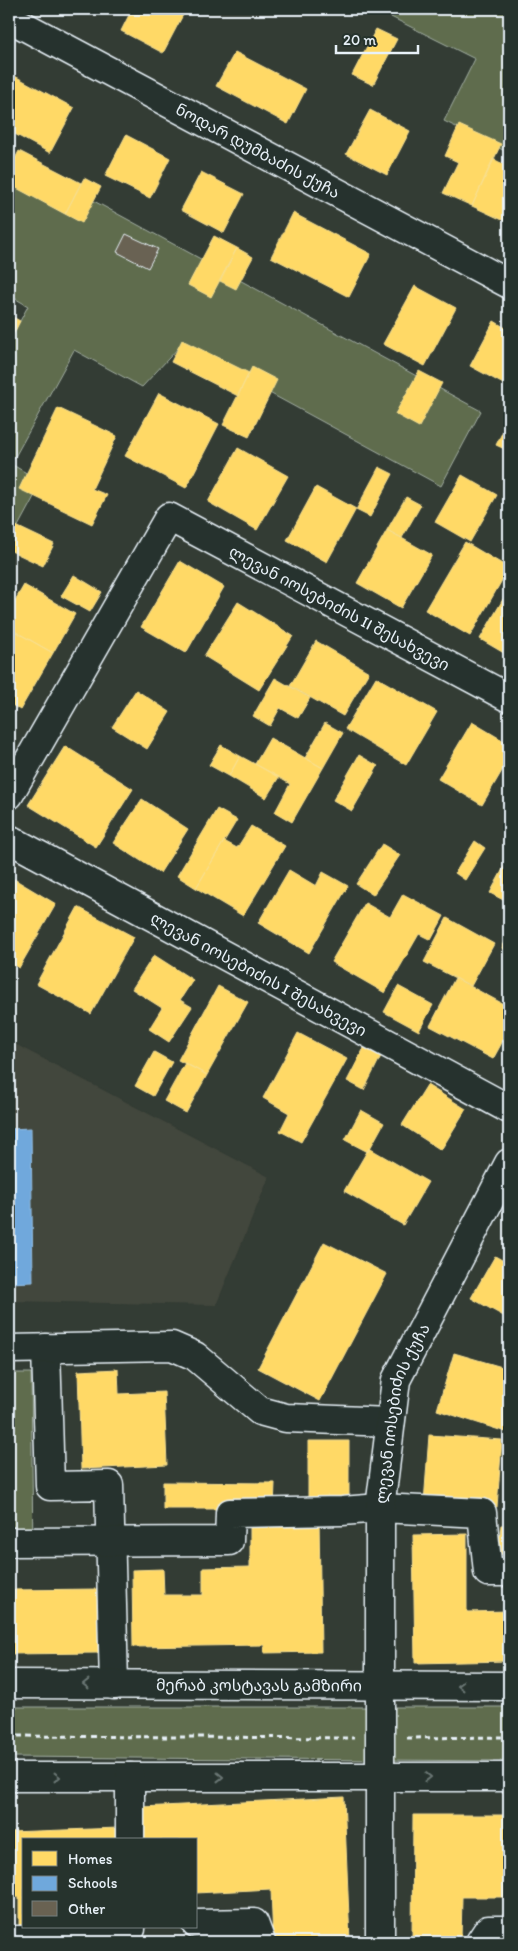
<svg xmlns="http://www.w3.org/2000/svg" width="518" height="1951" font-family="Itim,'Noto Sans Georgian',sans-serif">
  <style>
    .built { fill: #43473d }
    .green { fill: #5e6c4e; stroke: #a3aea3 }
    .homes { fill: #ffd966; stroke: #f8e092 }
    .schools { fill: #6fa8dc; stroke: #93bee4 }
    .building { fill: #696252; stroke: #e8f1f8 }
    .lines { fill: none; stroke-linecap: round; stroke-linejoin: round }
    .minor-casing { stroke: #e8f1f8; stroke-width: 31 }
    .path { stroke: #e8f1f8; stroke-width: 3; stroke-dasharray: 5 4; stroke-linecap: butt }
    .minor { stroke: #26332d; stroke-width: 28 }
    .oneway { stroke: #6a7674 }
    .labels { text-anchor: middle; stroke-width: 5; stroke-linejoin: round; paint-order: stroke }
    .street-label { font-size: 16px; fill: #e8f1f8; stroke: #26332d }
  </style>
  <rect width="100%" height="100%" fill="#333c34"/>
  <filter id="ink" filterUnits="userSpaceOnUse"><feTurbulence type="fractalNoise" baseFrequency=".02" numOctaves="2"/><feDisplacementMap in="SourceGraphic" scale="10" xChannelSelector="R" yChannelSelector="G"/><feConvolveMatrix kernelMatrix="1 2 1 2 8 2 1 2 1" color-interpolation-filters="sRGB"/></filter>
  <g filter="url(#ink)">
    <path class="built" d="M9 1041 269 1177 216 1305 9 1301Z"/>
    <path class="green" d="M395 9H509V153L444 121 475 59 391 17Z
      M9 155 481 411 441 486 181 345 142 387 74 350 11 464 42 482 9 543V342L28 306 9 295Z
      M9 1373H31L33 1554 9 1555Z
      M9 1707H509V1761L9 1757Z"/>
    <path class="homes" d="M132 9H175L184 13 163 53 121 31Z
      M376 29 397 39 373 85 352 75Z
      M235 52 306 89 288 124 216 86Z
      M9 73 74 108 50 153 9 131Z
      M370 110 410 131 387 175 346 154Z
      M459 125 501 144 472 206 443 193 458 162 445 156Z
      M126 135 170 158 150 198 105 176Z
      M19 151 81 183 65 214 9 184V170Z
      M493 159 509 167V223L472 206Z
      M201 172 244 194 224 233 181 210Z
      M84 178 101 187 82 223 65 214Z
      M293 213 371 254 349 297 271 257Z
      M214 236 237 248 211 297 188 285Z
      M237 248 253 257 236 289 220 281Z
      M415 286 456 308 425 366 383 344Z
      M9 315 20 321 9 343Z
      M494 321 509 330V387L470 366Z
      M182 340 249 373 238 396 171 362Z
      M252 367 277 380 249 437 223 425Z
      M419 371 442 383 419 427 395 414Z
      M159 393 219 424 186 488 125 456Z
      M58 408 117 436 92 489 107 495 92 524 19 489Z
      M509 419V451L496 445Z
      M238 448 288 476 257 530 208 502Z
      M379 467 393 474 370 517 356 510Z
      M462 475 497 495 470 542 435 522Z
      M316 487 356 509 327 562 287 540Z
      M406 497 421 505 402 538 387 530Z
      M14 525 54 544 43 566 9 550V535Z
      M387 530 432 555 401 608 357 583Z
      M465 542 509 568 470 636 425 610Z
      M180 561 224 587 186 653 141 627Z
      M74 575 102 592 90 612 61 596Z
      M24 585 75 614 53 653 9 628V611Z
      M509 589V656L480 639Z
      M238 602 293 636 259 690 204 656Z
      M9 628 53 653 20 710 9 703Z
      M316 641 369 672 343 716 290 686Z
      M376 677 437 712 406 765 345 729Z
      M275 678 310 698 298 718 280 708 270 726 253 716Z
      M136 690 170 712 147 749 112 727Z
      M472 722 509 744V759L482 805 438 779Z
      M325 723 343 733 323 768 305 758Z
      M270 738 323 768 292 822 275 812 290 784 255 764Z
      M221 745 240 756 229 776 209 765Z
      M65 746 133 789 96 847 28 805Z
      M359 755 378 766 352 811 333 800Z
      M240 756 279 777 266 798 229 776Z
      M142 799 188 829 160 873 113 843Z
      M217 809 237 820 196 888 177 876Z
      M251 826 285 846 243 916 196 888 224 841 237 848Z
      M475 841 485 848 465 880 455 873Z
      M382 844 400 855 373 895 356 884Z
      M509 858V903L490 893Z
      M289 870 316 886 323 872 348 886 309 953 258 923Z
      M9 876 56 904 19 968 9 962Z
      M403 894 444 916 431 940 419 934 385 993 331 962 365 903 390 917Z
      M78 907 134 937 91 1014 36 984Z
      M447 918 494 944 471 986 424 962Z
      M509 934V952L502 948Z
      M154 955 193 980 180 1000 192 1007 169 1042 149 1029 162 1008 132 989Z
      M455 978 509 1007V1030L493 1059 430 1026Z
      M218 986 248 1002 207 1075 178 1060Z
      M398 986 433 1005 419 1031 384 1012Z
      M298 1033 347 1059 301 1142 280 1131 289 1113 263 1098Z
      M364 1048 381 1056 364 1090 347 1081Z
      M154 1052 172 1062 153 1096 135 1086Z
      M185 1063 207 1075 186 1113 164 1101Z
      M427 1085 466 1109 441 1150 402 1125Z
      M361 1110 384 1123 368 1152 345 1140Z
      M369 1148 428 1182 403 1225 344 1191Z
      M324 1242 387 1274 320 1401 258 1368Z
      M495 1256 509 1264V1319L471 1298Z
      M454 1353 509 1369V1433L437 1410Z
      M118 1369 119 1394 164 1392 167 1465 81 1469 78 1371Z
      M429 1435 502 1440 497 1507 424 1503Z
      M308 1441H349V1497H308Z
      M163 1482 275 1483 274 1509H163Z
      M319 1517 321 1652 264 1653V1645L133 1647 132 1570 163 1569 164 1595H203V1568L250 1567V1519Z
      M501 1525H509V1555L498 1554Z
      M467 1534V1612L509 1611V1661L415 1663 413 1535Z
      M99 1589V1653L9 1654V1590Z
      M344 1797 350 1942H273L271 1889 196 1893V1840H143L142 1807Z
      M413 1815H509V1897H462L461 1940H412Z
      M119 1828 120 1840H24V1925H19V1897L9 1898V1832Z"/>
    <path class="schools" d="M31 1128 33 1282 9 1283V1129Z"/>
    <path class="building" d="M126 234 158 249 148 268 117 252Z"/>
    <g class="lines">
      <defs>
        <g id="minor">
          <path id="s1" d="M9 18 509 284"/>
          <path id="s2" d="M9 795 169 517 509 698"/>
          <path id="s3" d="M9 839 509 1109"/>
          <path d="M46 1348 50 1486 109 1485 114 1685"/>
          <path d="M9 1349 172 1346 195 1356 260 1411 286 1418 390 1422"/>
          <path d="M9 1542 229 1541 230 1513 342 1511 380 1508 482 1513 488 1572H509"/>
          <path id="s4" d="M9 1684 509 1686"/>
          <path d="M9 1777H509"/>
          <path d="M130 1777V1840"/>
          <path d="M196 1924 254 1923 261 1942"/>
          <path d="M9 1940H90L131 1929"/>
          <path id="s5" d="M380 1942V1508L396 1380 509 1163"/>
          <path d="M480 1942 488 1930H509"/>
        </g>
      </defs>
      <use href="#minor" class="minor-casing"/>
      <path class="path" d="M9 1736 354 1738
        M407 1738 509 1737"/>
      <use href="#minor" class="minor"/>
    </g>
    <defs><path id="oneway-chevron" d="M-2-3.5L2.5 0L-2 3.5" fill="none" stroke-width="1.6" stroke-linecap="round" stroke-linejoin="round" transform="scale(1.25)"/></defs>
    <g class="oneway">
      <use href="#oneway-chevron" transform="translate(86 1684) rotate(-180)"/>
      <use href="#oneway-chevron" transform="translate(461 1686) rotate(180)"/>
      <use href="#oneway-chevron" transform="translate(57 1777)"/>
      <use href="#oneway-chevron" transform="translate(220 1777)"/>
      <use href="#oneway-chevron" transform="translate(428 1777)"/>
    </g>
  </g>
  <g class="labels">
    <g class="street-label">
      <text dy="6" stroke="none"><textPath href="#s1" startOffset="282">ნოდარ დუმბაძის ქუჩა</textPath></text>
      <text dy="6" stroke="none"><textPath href="#s2" startOffset="514">ლევან იოსებიძის II შესახვევი</textPath></text>
      <text dy="6" stroke="none"><textPath href="#s3" startOffset="284">ლევან იოსებიძის I შესახვევი</textPath></text>
      <text dy="6" stroke="none"><textPath href="#s5" startOffset="532">ლევან იოსებიძის ქუჩა</textPath></text>
      <text dy="6" stroke="none"><textPath href="#s4" startOffset="250">მერაბ კოსტავას გამზირი</textPath></text>
    </g>
  </g>
  <rect width="518" height="1951" fill="none" stroke="#26332d" stroke-width="30"/>
  <rect x="15" y="15" width="488" height="1921" fill="none" stroke="#e8f1f8" stroke-width="2" filter="url(#ink)"/>
  <rect x="22" y="1838" width="175" height="90" fill="#26332d" stroke="#747f7e"/>
  <rect x="32" y="1851" width="25" height="15" fill="#ffd966" stroke="#747f7e"/>
  <text x="68" y="1864" font-size="15" fill="#e8f1f8">Homes</text>
  <rect x="32" y="1876" width="25" height="15" fill="#6fa8dc" stroke="#747f7e"/>
  <text x="68" y="1888" font-size="15" fill="#e8f1f8">Schools</text>
  <rect x="32" y="1901" width="25" height="15" fill="#696252" stroke="#747f7e"/>
  <text x="68" y="1914" font-size="15" fill="#e8f1f8">Other</text>
  <path d="M336 45v8h82v-8" fill="none" stroke="#e8f1f8" stroke-width="2.5"/>
  <text x="343" y="45" font-size="15" fill="#e8f1f8" stroke="#26332d" stroke-width="4" paint-order="stroke">20 m</text>
</svg>
